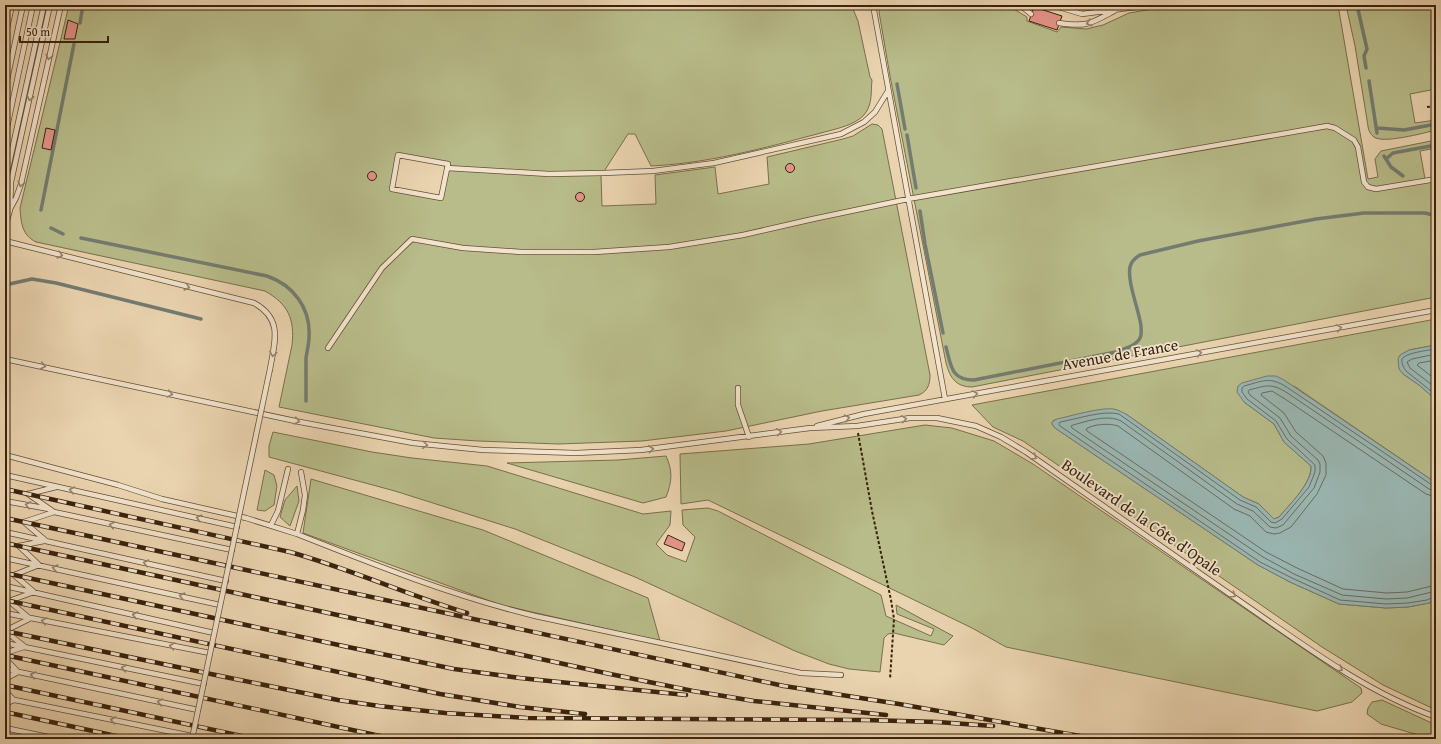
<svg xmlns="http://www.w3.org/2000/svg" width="1441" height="744" font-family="'Gentium Book Plus',serif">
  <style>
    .green { fill: #b8bc8a; stroke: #796f4b; fill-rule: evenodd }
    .water { fill: #9ab7b3; stroke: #747b70 }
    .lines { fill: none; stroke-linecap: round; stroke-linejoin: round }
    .shore { stroke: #6a6c60; stroke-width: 1 }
    .stream { stroke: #747b70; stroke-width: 3.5 }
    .building { fill: #e5948a; stroke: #3a220c }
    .service-casing { stroke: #664e35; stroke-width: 6 }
    .path { stroke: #3a220c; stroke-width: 2; stroke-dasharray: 3 2; stroke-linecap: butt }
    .service { stroke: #f1e3cc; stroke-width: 4.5 }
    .rail-casing { stroke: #3a220c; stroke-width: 4.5 }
    .rail { stroke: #f1e3cc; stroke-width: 3; stroke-dasharray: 9; stroke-linecap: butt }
    .service-bridge-casing { stroke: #664e35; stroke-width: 6; stroke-linecap: butt }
    .service-bridge { stroke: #f1e3cc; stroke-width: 4.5 }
    .oneway { stroke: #96826c }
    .labels { text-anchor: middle; stroke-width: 3.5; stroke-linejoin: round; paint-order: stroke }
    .street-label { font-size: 16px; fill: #3a220c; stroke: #f1e3cc }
  </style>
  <rect width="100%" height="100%" fill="#ead4b0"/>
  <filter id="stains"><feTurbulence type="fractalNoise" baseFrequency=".005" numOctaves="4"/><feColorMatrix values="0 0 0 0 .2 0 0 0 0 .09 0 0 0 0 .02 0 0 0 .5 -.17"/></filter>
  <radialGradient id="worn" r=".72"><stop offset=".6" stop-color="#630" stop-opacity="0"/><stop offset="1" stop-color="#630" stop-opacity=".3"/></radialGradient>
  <path class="green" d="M69 5H847L853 9 858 21 870 77 872 80C871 88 872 98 869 106 865 120 849 125 836 129 775 145 714 163 651 166L635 134H628L601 176 602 206 656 204 655 175 715 167 718 194 769 184 767 157 843 139 853 136 872 124 878 125 882 129 930 375C930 384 928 391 919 395L822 411 726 431 642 441 558 444 478 441 434 438 279 407 292 345C295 319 288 304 265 291L36 242C22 235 21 223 20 208ZM398 155 448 164 441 198 392 189Z
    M881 5H1007L1027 17V21L1057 32 1061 27 1086 29 1103 25 1129 13 1171 6V7L1183 5H1338L1368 179 1378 177 1375 159 1381 151 1436 140V148L1420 151 1425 179 1436 177V297L972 387C956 387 950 378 946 363L890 76 879 12Z
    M1346 5H1436V89L1410 94 1415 123 1436 120V130C1424 133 1383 144 1374 137 1368 133 1368 126 1367 120L1355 46Z
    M1436 319V345L1409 350 1403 374 1419 385 1436 400V483L1294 386 1244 402 1274 424 1284 442 1311 466C1312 483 1290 504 1279 517L1274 519 1259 504 1243 497 1126 414 1054 420 1052 424 1055 428 1258 565 1290 582 1339 604 1386 608 1408 607 1429 603 1436 599V710L1383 685 1322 647 1023 441 993 427 972 405Z
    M925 425 952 428 994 441 1033 464 1361 688 1362 693 1352 702 1317 711 1006 647 972 628 708 500 681 504 680 454 809 444Z
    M273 432 372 452 412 458 487 466 643 514 671 511 670 525 656 544 667 555 686 562 695 537 683 525 682 510 708 508 718 511 881 595 886 616 931 636 934 629 897 614 896 605 953 636 944 645 894 633 888 634 884 638 880 672 849 669 829 664 795 651 635 577 515 529 395 491 269 457V446Z
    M666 456C673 471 672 482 666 497L643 503 507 463 618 460Z
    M265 470 274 475 277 486 274 505 265 511 257 510Z
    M311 479 483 530 648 598 660 641 501 605 303 533Z
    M297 486 299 501 290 526 280 517 285 500Z
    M1382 700 1436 725V739H1432L1381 724 1367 714 1368 708 1372 702Z"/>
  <path class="water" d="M1436 345V400L1419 385 1403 374 1399 369 1398 359 1400 355 1409 350Z
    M1267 376H1276L1284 380 1436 483V599L1429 603 1408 607 1386 608 1339 604 1290 582 1258 565 1055 428 1052 424V422L1057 419C1071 416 1101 407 1114 409 1118 410 1122 412 1126 414L1243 497 1259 504 1274 519 1279 517C1290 504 1313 482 1311 466L1284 442 1274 424 1244 402 1237 392 1238 386 1242 383Z"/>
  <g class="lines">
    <path class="shore" d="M1436 349C1429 350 1405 353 1402 359 1401 363 1404 368 1406 371L1436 395
      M1436 354 1412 359 1407 362 1410 368 1436 388
      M1436 360 1419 363 1417 365 1436 380
      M1436 486 1432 485 1291 390C1271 376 1266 380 1244 386L1242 388V392L1247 399 1276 421 1287 439 1315 465V472L1309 487 1282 519 1275 523 1271 522 1256 507 1240 500 1119 414C1103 410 1077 419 1060 422L1059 424 1060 426 1260 562 1292 578 1340 600 1386 604 1408 603 1427 600 1436 596
      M1436 491 1429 489 1289 394C1272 383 1268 385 1249 390L1248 392 1250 395 1280 418 1291 436 1318 460 1320 464V472L1314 488 1283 525 1276 528 1270 527 1253 511 1237 504 1121 421C1107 414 1088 421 1073 425L1071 426 1072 428 1263 557 1294 574 1342 595 1386 599 1407 598 1436 591
      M1436 497 1426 494 1285 399 1272 391 1262 393 1261 395 1284 413 1296 432 1323 456 1326 463V475L1317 494 1291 527 1280 533 1274 534 1266 532 1250 516 1234 509 1118 426C1110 423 1093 424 1086 429L1087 431 1266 552 1297 568 1343 589 1387 593 1407 592 1436 585"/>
    <path class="stream" d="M1357 5 1367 49 1364 56 1366 68
      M80 23 83 5
      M1369 81 1377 133
      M897 84 905 129
      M1377 128 1404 130 1436 124
      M907 135 916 188
      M1384 156 1391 167 1403 176
      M1386 159 1393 153 1436 145
      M41 210 74 44
      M920 211 925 244 943 333
      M1433 218V215L1436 207
      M1434 225 1436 234
      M51 228 63 234
      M81 238 267 276C293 285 311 308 309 337 309 344 307 351 306 358 306 373 306 387 306 401
      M5 285 32 279 56 283 201 319
      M946 347C951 366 951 380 974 380L1116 352C1124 349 1136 346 1140 338 1142 335 1141 330 1141 326 1139 310 1127 282 1130 267 1131 262 1135 258 1140 255L1198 241 1316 219 1364 213H1425L1433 215"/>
  </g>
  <path class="building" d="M1034 7 1062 16 1057 30 1029 21Z
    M68 20 78 24 75 39H64Z
    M46 128 55 130 51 150 42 148Z
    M785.5 168a4.5 4.5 0 1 1 9 0a4.5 4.5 0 1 1-9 0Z
    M367.5 176a4.5 4.5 0 1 1 9 0a4.5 4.5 0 1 1-9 0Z
    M575.5 197a4.5 4.5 0 1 1 9 0a4.5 4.5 0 1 1-9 0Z
    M668 535 685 543 682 551 664 544Z"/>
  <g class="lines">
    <defs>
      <path id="service" d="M873 5 945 399
        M1020 5 1031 14
        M1052 5 1082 14 1151 5
        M5 7V5
        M1059 23C1087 27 1090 24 1114 11
        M5 37 12 5
        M5 89 23 5
        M5 137 33 5
        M398 155 448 164 441 198 392 189Z
        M447 168 549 174 603 173 653 171 714 163 841 134 864 122 875 112 888 91
        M5 182 44 5
        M10 209 16 198 21 184 61 5
        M5 228 10 210 11 182 50 5
        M5 241 254 303C283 319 275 341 270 369
        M328 348 382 268 412 239 463 248 521 252H594L669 247 743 235 813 219 908 199 1327 126 1335 128 1354 140 1358 147 1364 182 1368 187 1376 189 1436 179
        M5 359 300 422 413 443 483 450 576 453 641 450 810 428 857 426 910 418H937L976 426 1001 437 1026 452C1099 503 1172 553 1244 604 1305 646 1366 692 1436 717
        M738 388V405L749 437
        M817 426 864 414 1436 310
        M5 455 118 485 162 499 246 518 297 534 303 510 305 495 301 472
        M5 475 237 527
        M28 494 54 512 232 550
        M28 494 56 487
        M5 501 49 509
        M24 522 54 512
        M24 522 45 540
        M271 525 278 511 288 469
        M5 532 226 581
        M297 534C375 565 453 596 535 616L801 673 841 675
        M19 546 44 541
        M19 546 38 564
        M5 558 220 605
        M5 586 214 633
        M33 591 14 575 39 565
        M5 613 210 653
        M28 617 9 601 34 592
        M5 631 29 619
        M5 631 24 646
        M5 643 204 684
        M5 653 24 647
        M5 658 18 672
        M5 669 198 710
        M5 679 18 672
        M5 691 14 700
        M5 698 192 736
        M5 704 14 700
        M5 728 58 739"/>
    </defs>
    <use href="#service" class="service-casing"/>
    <path class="path" d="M1427 107 1436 106
      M858 433 872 511 891 600 894 619 890 679"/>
    <use href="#service" class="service"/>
    <defs>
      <path id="rail" d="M5 489 290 552C350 569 408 595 467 613
        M5 518 784 686 899 704 1097 739
        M5 543 610 674 693 691 754 701 886 715
        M5 573 348 647 454 669 520 678 686 695
        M5 600 440 694 520 707 585 714
        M5 631 230 678 338 700 379 706 445 713 527 718 865 720 937 722 993 726
        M5 655 394 739
        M5 685 256 739
        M5 712 130 739"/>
    </defs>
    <use href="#rail" class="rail-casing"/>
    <use href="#rail" class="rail"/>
    <defs>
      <path id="service-bridge" d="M192 739 270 369"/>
    </defs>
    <use href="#service-bridge" class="service-bridge-casing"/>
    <use href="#service-bridge" class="service-bridge"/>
  </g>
  <defs><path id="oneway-chevron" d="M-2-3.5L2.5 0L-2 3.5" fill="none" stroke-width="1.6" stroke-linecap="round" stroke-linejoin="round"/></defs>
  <g class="oneway">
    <use href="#oneway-chevron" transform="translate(1089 23) rotate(163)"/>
    <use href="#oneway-chevron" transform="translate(49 57) rotate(103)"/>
    <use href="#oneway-chevron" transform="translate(30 98) rotate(103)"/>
    <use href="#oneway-chevron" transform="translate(21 184) rotate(105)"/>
    <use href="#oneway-chevron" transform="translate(60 255) rotate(14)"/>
    <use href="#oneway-chevron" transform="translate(187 287) rotate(14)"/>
    <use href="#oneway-chevron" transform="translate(1339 328) rotate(-10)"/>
    <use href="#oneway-chevron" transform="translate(1199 353) rotate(-10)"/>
    <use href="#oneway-chevron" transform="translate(273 354) rotate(99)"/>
    <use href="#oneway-chevron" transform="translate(43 366) rotate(12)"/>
    <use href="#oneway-chevron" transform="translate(170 394) rotate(12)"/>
    <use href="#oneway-chevron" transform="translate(975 394) rotate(-10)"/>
    <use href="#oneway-chevron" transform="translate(847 418) rotate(-13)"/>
    <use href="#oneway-chevron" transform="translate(904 419) rotate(-8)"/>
    <use href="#oneway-chevron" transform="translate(297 421) rotate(12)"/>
    <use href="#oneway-chevron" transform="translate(779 432) rotate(-8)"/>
    <use href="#oneway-chevron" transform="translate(425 445) rotate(6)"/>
    <use href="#oneway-chevron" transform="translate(651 449) rotate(-6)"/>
    <use href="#oneway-chevron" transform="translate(1034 457) rotate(35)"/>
    <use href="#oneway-chevron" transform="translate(72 490) rotate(-167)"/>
    <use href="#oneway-chevron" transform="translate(28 505) rotate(-168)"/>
    <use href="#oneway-chevron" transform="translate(199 518) rotate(-167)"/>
    <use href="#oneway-chevron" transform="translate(112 525) rotate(-168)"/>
    <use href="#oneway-chevron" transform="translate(146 563) rotate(-168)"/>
    <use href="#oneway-chevron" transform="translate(55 568) rotate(-168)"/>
    <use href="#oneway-chevron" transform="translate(1233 595) rotate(35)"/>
    <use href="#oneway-chevron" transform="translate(182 596) rotate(-168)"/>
    <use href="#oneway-chevron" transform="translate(135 615) rotate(-167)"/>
    <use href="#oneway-chevron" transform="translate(44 621) rotate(-169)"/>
    <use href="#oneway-chevron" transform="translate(172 646) rotate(-169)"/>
    <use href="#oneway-chevron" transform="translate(124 668) rotate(-168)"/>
    <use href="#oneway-chevron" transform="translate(1340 669) rotate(32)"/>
    <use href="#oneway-chevron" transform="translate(33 675) rotate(-168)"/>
    <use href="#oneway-chevron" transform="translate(160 702) rotate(-168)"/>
    <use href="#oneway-chevron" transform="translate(113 720) rotate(-169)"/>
  </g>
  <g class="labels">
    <g class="street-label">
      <text transform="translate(1120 354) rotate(-10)" y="6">Avenue de France</text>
      <text transform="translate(1142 517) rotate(35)" y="6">Boulevard de la Côte d'Opale</text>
    </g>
  </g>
  <rect width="1441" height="744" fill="none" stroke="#ead4b0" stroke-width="20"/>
  <rect x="6" y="6" width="1429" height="732" fill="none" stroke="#3a220c" stroke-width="2"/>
  <rect x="10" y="10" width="1421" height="724" fill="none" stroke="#3a220c"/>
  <path d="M20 36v6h88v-6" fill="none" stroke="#3a220c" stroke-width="2"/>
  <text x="26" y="36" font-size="12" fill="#3a220c" stroke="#f1e3cc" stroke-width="3" paint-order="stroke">50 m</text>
  <rect width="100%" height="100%" filter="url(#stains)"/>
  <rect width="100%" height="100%" fill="url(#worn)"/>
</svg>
